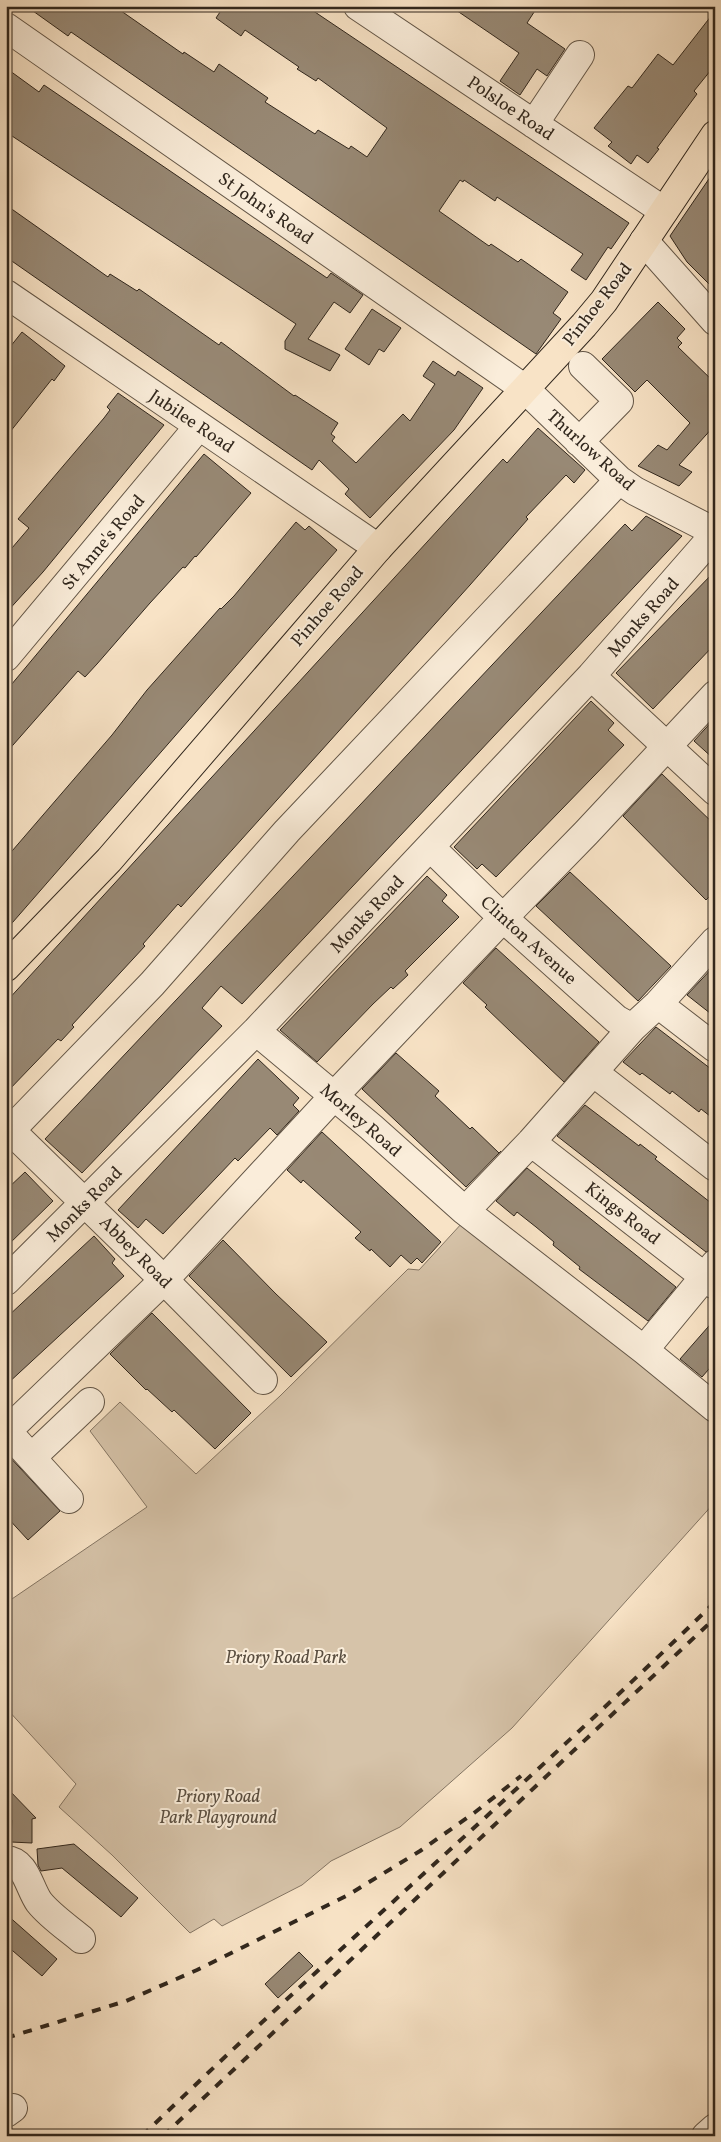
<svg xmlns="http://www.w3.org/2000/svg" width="721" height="2142" font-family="Vollkorn,serif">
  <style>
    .green { fill: #d6c3a9; stroke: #847563 }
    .building { fill: #988975; stroke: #31271d }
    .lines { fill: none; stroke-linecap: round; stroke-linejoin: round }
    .minor-casing { stroke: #635647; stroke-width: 30 }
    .major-casing { stroke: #31271d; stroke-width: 30 }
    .minor { stroke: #faedda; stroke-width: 28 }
    .major { stroke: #f8e3c6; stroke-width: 28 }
    .rail { stroke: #31271d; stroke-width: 4; stroke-dasharray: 9 9; stroke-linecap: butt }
    .labels { text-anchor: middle; stroke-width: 4; stroke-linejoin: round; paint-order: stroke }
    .street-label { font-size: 18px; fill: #31271d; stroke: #faedda }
    .park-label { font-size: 18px; font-style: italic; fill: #5a4e40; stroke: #faedda }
  </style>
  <rect width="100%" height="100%" fill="#f8e3c6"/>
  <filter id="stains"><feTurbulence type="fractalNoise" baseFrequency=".004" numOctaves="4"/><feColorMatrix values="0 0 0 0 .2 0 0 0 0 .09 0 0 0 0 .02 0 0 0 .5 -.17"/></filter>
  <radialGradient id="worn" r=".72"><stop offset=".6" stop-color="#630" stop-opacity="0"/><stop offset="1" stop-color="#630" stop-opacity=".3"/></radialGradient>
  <path class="green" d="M463 1222 715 1421V1502L512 1728 400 1827 331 1861 302 1885 222 1926 214 1919 190 1933 112 1855 59 1807 76 1784 6 1708V1603L147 1507 90 1431 120 1402 196 1474 280 1396 408 1269 419 1270Z"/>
  <path class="building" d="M26 6H114L183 54 184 52 214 72 219 64 268 98 265 102 315 134 318 130 349 149 351 146 367 157 387 128 318 78 316 81 297 69 299 67 245 30 241 36 216 18 224 6H306L629 223 611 249 608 247 586 280 571 270 583 254 497 197 495 201 464 180 463 182 460 180 439 211 489 246 491 244 518 262 521 259 568 292 553 313 561 319 536 354 71 32 68 36Z
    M450 6H538L527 23 565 49 547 76 537 69 520 95 500 81 519 53Z
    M715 11V65L694 91 697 94 657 148 659 149 648 163 637 155 631 164 608 146 612 142 594 128 628 86 632 88 658 54 673 65Z
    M6 68 39 92 44 85 327 278 331 273 363 295 350 313 334 302 308 339 340 355 330 371 285 349V341L296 324 6 132Z
    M715 170V290L687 262 670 236Z
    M6 205 108 277 110 274 137 291 139 289 219 345 221 342 294 396 295 395 338 423 331 434 335 437 332 441 356 463 403 414 410 421 435 384 423 376 433 361 455 376 458 371 483 388 454 430 370 518 345 494 349 489 319 460 312 470 6 257Z
    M658 302 685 329 677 338 682 343 678 347 715 383V425L679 465 692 472 679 486 638 466 658 445 667 450 690 423 647 380 635 392 602 359Z
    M372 309 401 328 384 352 379 349 369 365 345 349Z
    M22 332 65 366 54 381 52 379 6 437V352Z
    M118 393 164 425 43 572 6 613V555L29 528 18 519 104 418 110 410 107 407Z
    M538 428 585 470 574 483 566 475 526 517 528 519 470 585 206 879 181 907 178 904 143 944 145 946 72 1025 74 1027 61 1041 58 1039 6 1093V1002L503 459 507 463Z
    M204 454 251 493 196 557 195 556 185 568 183 567 150 603 97 664 85 677 78 671 6 753V691Z
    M646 516 682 536 242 1004 221 986 202 1008 222 1026 82 1173 45 1139 625 524 632 531Z
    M296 522 305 530 309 526 337 550 6 930V858L112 735 147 690 220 608 221 609 234 596Z
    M715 571V644L653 709 616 673Z
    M591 701 614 723 608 730 624 745 496 877 482 864 477 869 454 847Z
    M715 718V760L694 741Z
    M662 774 715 825V891L706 900 623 816Z
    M570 872 671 966 638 1001 536 906Z
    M427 876 447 895 442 901 459 917 405 971 408 975 393 989 391 987 373 1004 317 1062 280 1030Z
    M496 948 599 1042 564 1082 511 1032 485 1007 487 1005 463 983Z
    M715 965V1017L687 995Z
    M656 1027 715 1072V1120L701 1109 699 1112 672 1091 670 1094 642 1073 640 1075 623 1062Z
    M396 1053 439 1091 435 1096 470 1129 472 1127 499 1153 501 1151 466 1187 362 1089Z
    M258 1059 299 1098 293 1105 299 1111 277 1135 270 1128 238 1161 235 1158 163 1234 146 1219 138 1228 118 1210Z
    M585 1105 639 1146 640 1144 649 1151 657 1157 655 1159 715 1206V1249L706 1252 557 1136Z
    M322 1132 441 1242 422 1263 417 1258 411 1264 401 1255 390 1267 371 1249 370 1251 355 1238 361 1232 303 1180 301 1183 287 1170Z
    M527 1168 676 1287 648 1321 579 1269 580 1267 553 1245 554 1242 536 1227 517 1212 514 1216 496 1201Z
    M25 1172 53 1201 6 1247V1190Z
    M94 1236 115 1259 112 1263 124 1276 6 1385V1318Z
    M223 1240 276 1294 327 1342 291 1377 189 1276Z
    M152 1313 251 1413 215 1449 174 1410 172 1412 147 1389 146 1390 110 1354Z
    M715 1319V1362L702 1377 680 1359Z
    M6 1453 60 1511 28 1540 6 1516Z
    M6 1787 36 1818 32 1819V1843L11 1842 12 1820H6Z
    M74 1844 138 1898 121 1917 62 1868 41 1871 38 1865 37 1849Z
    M6 1914 57 1959 42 1976 6 1945Z
    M299 1952 313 1966 278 1998 265 1984Z"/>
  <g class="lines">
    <defs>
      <path id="minor" d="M358 6 664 211
        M6 27 525 389 619 480 635 491 715 532
        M534 124 580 55
        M644 241 715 321
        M6 294 378 548
        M579 442 619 401 583 366
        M6 657 199 426
        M591 676 715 791
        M430 847 503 918 616 1019 632 1028
        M658 1004 715 1048
        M256 1031 371 1127 465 1211 644 1350 715 1408
        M593 1072 715 1167
        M6 1126 164 1280 263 1380
        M6 1135 152 984 287 831 619 480
        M531 1142 715 1285
        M465 1211 531 1142 632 1028 658 1004 715 941
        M6 1281 256 1031 591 676 715 534
        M644 1350 715 1264
        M6 1430 69 1499
        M6 1432 164 1280 334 1096 503 918 586 833 715 695
        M32 1457 90 1402
        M6 1860C26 1861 29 1888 39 1902 50 1916 68 1928 81 1939
        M6 2113 13 2108
        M706 2136 715 2128"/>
      <path id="major" d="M6 967 109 860 378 548 584 325 604 301 715 135"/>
    </defs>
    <use href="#minor" class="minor-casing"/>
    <use href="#major" class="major-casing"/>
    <use href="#minor" class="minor"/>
    <use href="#major" class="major"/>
    <path class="rail" d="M6 2038 126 2001 197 1970 348 1895 420 1851 474 1813 521 1776
      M142 2136C330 1954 528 1784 715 1602
      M163 2136 715 1618"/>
  </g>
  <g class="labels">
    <g class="street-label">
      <text transform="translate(511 108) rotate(34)" y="6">Polsloe Road</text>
      <text transform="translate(266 208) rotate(35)" y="6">St John's Road</text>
      <text transform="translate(597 304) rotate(-52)" y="6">Pinhoe Road</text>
      <text transform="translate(192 421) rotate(34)" y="6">Jubilee Road</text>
      <text transform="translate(591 450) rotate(42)" y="6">Thurlow Road</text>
      <text transform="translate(103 542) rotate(-50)" y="6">St Anne's Road</text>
      <text transform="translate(327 606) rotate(-49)" y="6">Pinhoe Road</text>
      <text transform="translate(643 617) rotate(-49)" y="6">Monks Road</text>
      <text transform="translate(367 914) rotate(-47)" y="6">Monks Road</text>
      <text transform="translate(529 940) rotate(42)" y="6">Clinton Avenue</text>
      <text transform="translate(361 1120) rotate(41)" y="6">Morley Road</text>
      <text transform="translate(84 1204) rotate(-45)" y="6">Monks Road</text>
      <text transform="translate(623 1213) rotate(38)" y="6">Kings Road</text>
      <text transform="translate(136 1252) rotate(45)" y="6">Abbey Road</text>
    </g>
    <g class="park-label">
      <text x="286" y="1663">Priory Road Park</text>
      <text x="218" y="1802">Priory Road<tspan x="218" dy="21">Park Playground</tspan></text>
    </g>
  </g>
  <rect width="721" height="2142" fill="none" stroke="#f8e3c6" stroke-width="25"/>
  <rect x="8" y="8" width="706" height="2127" fill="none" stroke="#31271d" stroke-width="2.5"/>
  <rect x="12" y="12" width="696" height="2117" fill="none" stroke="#31271d"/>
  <rect width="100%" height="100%" filter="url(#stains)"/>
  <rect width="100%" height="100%" fill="url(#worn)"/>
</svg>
